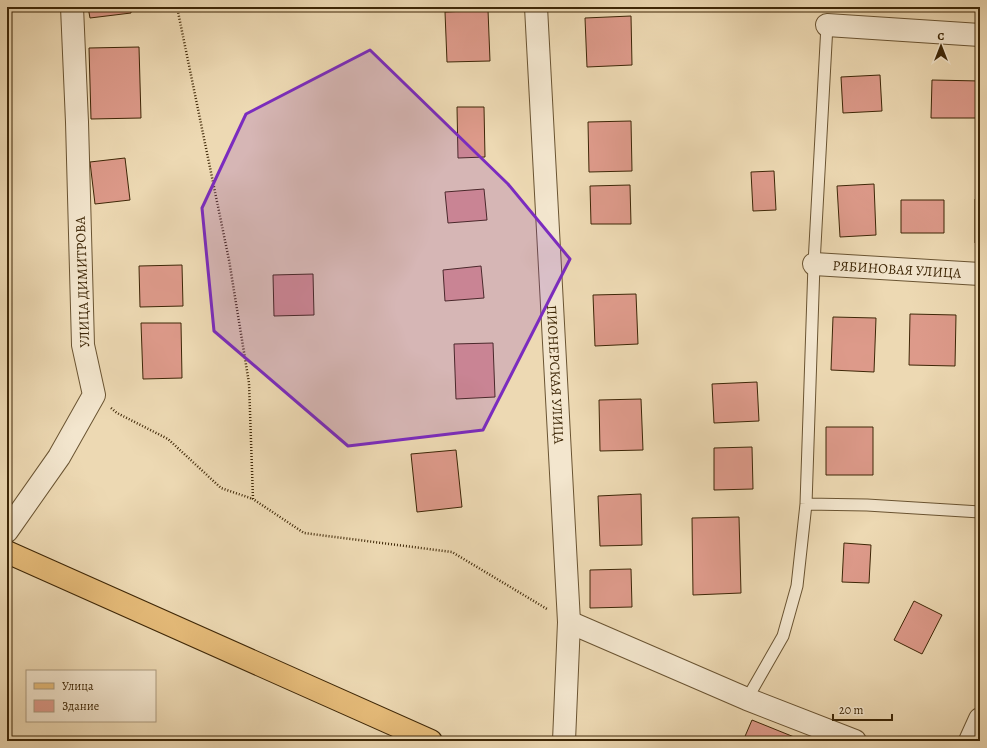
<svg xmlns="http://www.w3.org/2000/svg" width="987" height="748" font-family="Alegreya,serif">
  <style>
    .building { fill: #dd9a8a; stroke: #3e2707 }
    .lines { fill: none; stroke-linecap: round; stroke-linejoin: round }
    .service-casing { stroke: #6a5432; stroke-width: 13 }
    .minor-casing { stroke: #6a5432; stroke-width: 24 }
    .primary-casing { stroke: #3e2707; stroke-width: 24 }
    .path { stroke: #3e2707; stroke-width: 2.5; stroke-dasharray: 1 2; stroke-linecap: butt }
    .service { stroke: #f3e6ce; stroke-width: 11 }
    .minor { stroke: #f3e6ce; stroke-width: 22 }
    .primary { stroke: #e6bc7a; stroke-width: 22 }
    .marked { fill: #7b2cbf; fill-opacity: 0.2; stroke: #7b2cbf; stroke-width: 3; stroke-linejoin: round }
    .labels { text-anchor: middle; stroke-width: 4; stroke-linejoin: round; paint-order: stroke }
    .street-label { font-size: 14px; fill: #3e2707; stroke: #f3e6ce }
  </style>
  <rect width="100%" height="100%" fill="#edd9b3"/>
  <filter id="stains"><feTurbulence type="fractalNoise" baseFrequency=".005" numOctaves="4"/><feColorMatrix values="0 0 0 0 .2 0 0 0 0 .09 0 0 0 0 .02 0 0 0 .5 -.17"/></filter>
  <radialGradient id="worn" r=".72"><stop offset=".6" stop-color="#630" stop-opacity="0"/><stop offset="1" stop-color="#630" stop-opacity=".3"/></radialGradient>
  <path class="building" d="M88 7H131V13L90 18Z
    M488 10 490 61 447 62 445 12Z
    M631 16 632 65 587 67 585 18Z
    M139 47 141 118 91 119 89 48Z
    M880 75 882 111 843 113 841 77Z
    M932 80 980 81V118H931Z
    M457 107H484L485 157 458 158Z
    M631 121 632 171 589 172 588 122Z
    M125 158 130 200 95 204 90 162Z
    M774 171 776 210 753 211 751 172Z
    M874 184 876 235 840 237 837 186Z
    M630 185 631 224H591L590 186Z
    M484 189 487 220 448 223 445 192Z
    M975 199H980V243H975Z
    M901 200H944V233H901Z
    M182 265 183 306 140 307 139 266Z
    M481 266 484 298 445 301 443 270Z
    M313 274 314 315 274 316 273 275Z
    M636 294 638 344 595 346 593 295Z
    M910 314 956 315 955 366 909 365Z
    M833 317 876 318 874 372 831 370Z
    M141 323H181L182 378 143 379Z
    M493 343 495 397 456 399 454 344Z
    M757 382 759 421 714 423 712 384Z
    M641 399 643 450 600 451 599 400Z
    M826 427H873V475H826Z
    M752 447 753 489 714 490V448Z
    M456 450 462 507 417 512 411 454Z
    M641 494 642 545 600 546 598 496Z
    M739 517 741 593 693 595 692 518Z
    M844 543 871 545 869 583 842 582Z
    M631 569 632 607 590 608V570Z
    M914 601 942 615 922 654 894 640Z
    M752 720 804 741H743Z"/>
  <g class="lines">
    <defs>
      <path id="service" d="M806 504 867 505 980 512
        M747 699 783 636 797 586 806 504 814 264 827 25"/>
      <g id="minor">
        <path id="s1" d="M536 7 569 622 564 741"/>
        <path d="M827 25 980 35"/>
        <path id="s2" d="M814 264 980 274"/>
        <path d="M7 531 59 457 94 395 83 345 77 122 72 7"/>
        <path d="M569 622 747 699 855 741"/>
        <path d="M970 741 980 719"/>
      </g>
      <path id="primary" d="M7 552 431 741"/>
    </defs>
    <use href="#service" class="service-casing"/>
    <use href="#minor" class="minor-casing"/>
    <use href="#primary" class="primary-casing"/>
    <path class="path" d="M177 7 229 260 249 383 253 499 304 533 452 552 547 609
      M111 408 117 413 168 439 221 488 253 499"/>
    <use href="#service" class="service"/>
    <use href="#minor" class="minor"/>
    <use href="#primary" class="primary"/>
  </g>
  <path class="marked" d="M370 50 508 184 570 259 483 430 348 446 214 331 202 208 246 114Z"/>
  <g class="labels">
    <g class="street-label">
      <text dy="5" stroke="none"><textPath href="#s2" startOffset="83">РЯБИНОВАЯ УЛИЦА</textPath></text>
      <text transform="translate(82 282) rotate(-92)" y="5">УЛИЦА ДИМИТРОВА</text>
      <text dy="5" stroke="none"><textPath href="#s1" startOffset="368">ПИОНЕРСКАЯ УЛИЦА</textPath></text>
    </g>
  </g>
  <rect width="987" height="748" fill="none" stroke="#edd9b3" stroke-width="24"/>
  <rect x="8" y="8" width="971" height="732" fill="none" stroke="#3e2707" stroke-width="2"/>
  <rect x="12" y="12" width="963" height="724" fill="none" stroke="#3e2707"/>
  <rect x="26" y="670" width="130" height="52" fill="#f3e6ce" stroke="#ab9a7e"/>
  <rect x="34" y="683" width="20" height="6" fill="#e6bc7a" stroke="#ab9a7e"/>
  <text x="62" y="690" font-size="12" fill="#3e2707">Улица</text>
  <rect x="34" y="700" width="20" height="12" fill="#dd9a8a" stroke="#ab9a7e"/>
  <text x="62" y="710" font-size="12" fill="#3e2707">Здание</text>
  <g transform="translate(941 46)" stroke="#f3e6ce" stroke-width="3" paint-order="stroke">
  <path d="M0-3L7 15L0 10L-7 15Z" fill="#3e2707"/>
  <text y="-6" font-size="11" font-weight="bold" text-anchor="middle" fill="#3e2707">С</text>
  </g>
  <path d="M833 714v6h59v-6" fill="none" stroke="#3e2707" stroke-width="2"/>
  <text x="839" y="714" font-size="12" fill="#3e2707" stroke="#f3e6ce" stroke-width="3" paint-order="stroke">20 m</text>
  <rect width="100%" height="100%" filter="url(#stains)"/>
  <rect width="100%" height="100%" fill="url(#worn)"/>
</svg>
